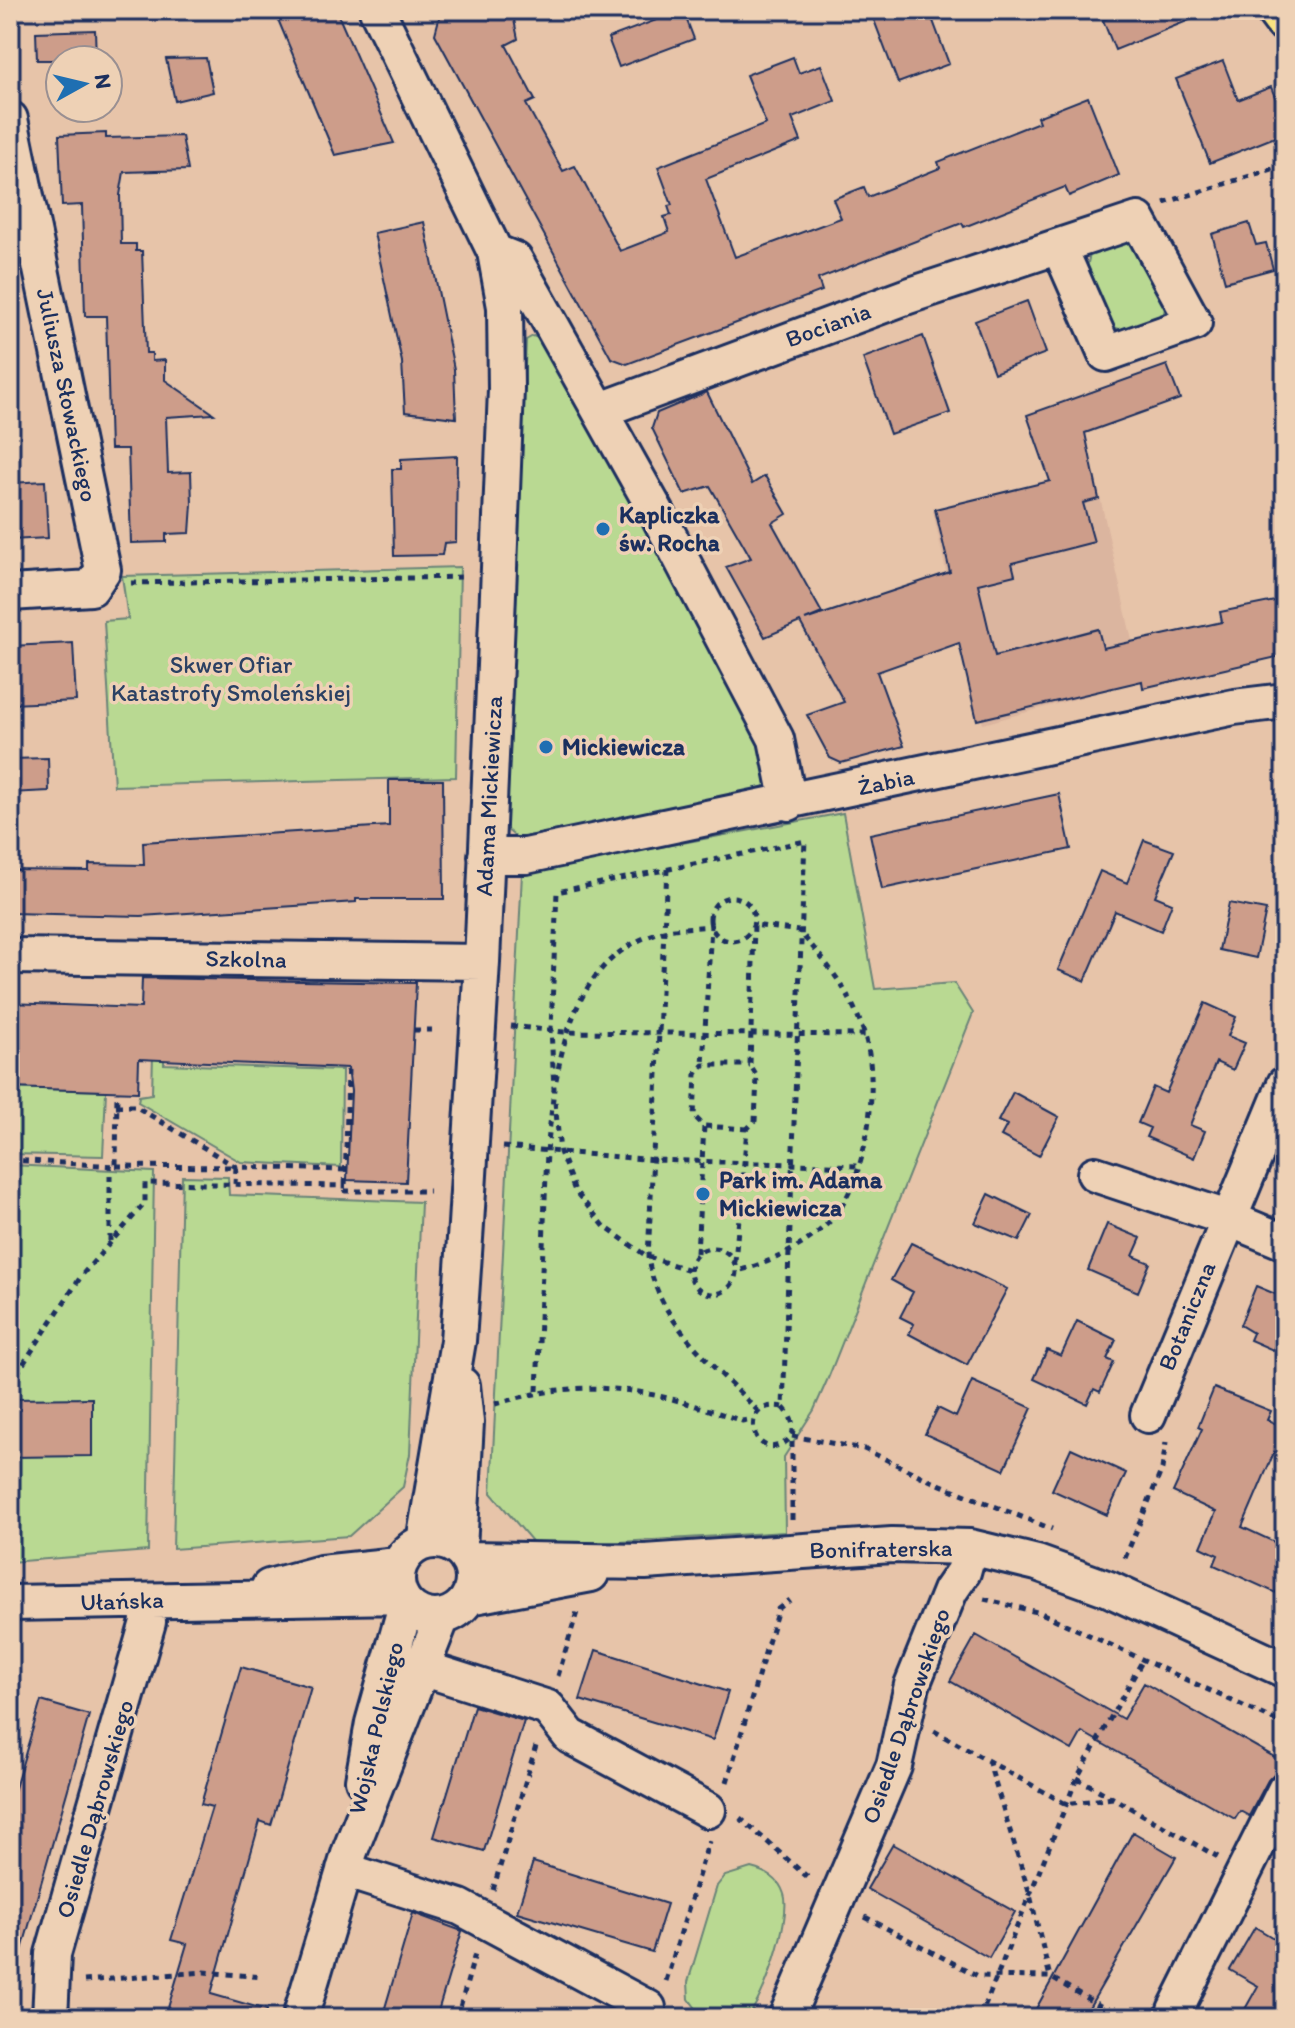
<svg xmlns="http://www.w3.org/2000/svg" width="1295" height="2028" font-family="Itim,sans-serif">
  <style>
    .built { fill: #dbb59f }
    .green { fill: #b9d992; stroke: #6a8478; stroke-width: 2 }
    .building { fill: #cd9d8a; stroke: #1b2f5e; stroke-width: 2 }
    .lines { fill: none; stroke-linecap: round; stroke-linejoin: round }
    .street-casing { stroke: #1b2f5e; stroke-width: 40 }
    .primary-casing { stroke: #1b2f5e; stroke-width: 50 }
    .path { stroke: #1b2f5e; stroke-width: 5; stroke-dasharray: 6 6; stroke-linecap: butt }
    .street { stroke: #eed1b5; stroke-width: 34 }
    .primary { stroke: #f8e281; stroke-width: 44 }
    .poi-dot { fill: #1f6fb2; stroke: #eed1b5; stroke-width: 3 }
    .labels { text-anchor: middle; stroke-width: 7; stroke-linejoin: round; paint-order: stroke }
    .street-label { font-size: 24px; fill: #1b2f5e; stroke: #eed1b5 }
    .poi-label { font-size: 24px; font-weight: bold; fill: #1b2f5e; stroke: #eed1b5; text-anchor: start }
    .park-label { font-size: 24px; fill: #2b4063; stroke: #eed1b5 }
  </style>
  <rect width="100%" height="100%" fill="#e7c4a9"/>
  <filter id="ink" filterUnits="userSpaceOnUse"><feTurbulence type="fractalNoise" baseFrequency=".0125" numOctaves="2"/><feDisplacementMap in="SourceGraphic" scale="16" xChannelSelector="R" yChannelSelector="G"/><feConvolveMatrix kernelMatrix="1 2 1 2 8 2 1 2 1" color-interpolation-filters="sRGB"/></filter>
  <g filter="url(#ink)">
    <path class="built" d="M1094 470 1141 681 983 724 966 664 933 511Z"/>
    <path class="green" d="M1127 241 1135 245 1166 304 1163 317 1129 332 1110 326 1085 276 1090 254Z
      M533 336 543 340 729 676 774 772 767 794 517 838 506 829 526 340Z
      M460 567 456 777 114 786 104 621 128 619 122 576Z
      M843 813 875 989 954 983 973 1013 829 1376 814 1410 784 1457 785 1532 537 1547 491 1493 522 873Z
      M153 1054 164 1055V1064L342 1070 341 1167 241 1162 138 1102 139 1096 152 1094Z
      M10 1088 106 1091 103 1156 10 1154Z
      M10 1165 154 1172 148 1551 10 1562Z
      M182 1176 228 1177 229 1195 421 1202 410 1454 403 1487 349 1536 173 1549Z
      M751 1868C766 1872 779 1878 784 1894 792 1916 764 2000 747 2017L703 2018 689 1999 688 1982 717 1886 725 1876Z"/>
    <path class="building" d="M274 10H336L394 143 335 155Z
      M454 10H512L518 39 506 45 535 100 526 104 563 171 575 166 620 251 669 232 664 217 671 215 668 206 672 205 658 167 766 124 746 75 793 57 799 73 821 65 835 101 792 118 801 141 706 179 735 257 841 218 833 199 864 187 868 197 940 168 938 162 1039 122 1037 117 1088 97 1119 175 1069 196 1065 187 964 227 962 223 818 279 822 291 627 364 611 358 435 34 440 15Z
      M683 10 694 39 619 67 608 38Z
      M901 10H929L949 64 898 83 874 20Z
      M1128 10H1212V11L1115 50 1103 20Z
      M95 30 96 60H37L36 32Z
      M206 58 213 92 175 101 166 59Z
      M1223 61 1238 100 1271 87 1285 122V133L1210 163 1176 79Z
      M106 133V138L182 136 188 170 124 172 120 195 121 244H136V251H142L146 353H152V361L165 360V380L214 414 166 417 168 473 191 472 192 504 190 533 166 534V542L131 543 128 449H110L106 316H85L82 205 62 206 59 135Z
      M424 222 454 369 456 418 405 412 402 362 374 233Z
      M1249 223 1256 245 1266 243 1273 269 1225 282 1212 234Z
      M1027 301 1046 353 994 373 975 321Z
      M923 336 950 413 890 434 863 358Z
      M1167 365 1180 399 1085 433 1099 499 1083 503 1094 542 1012 563 1015 575 978 584 995 656 1098 629 1103 648 1222 622 1220 612 1285 599V655L1143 688 1142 681 977 720 959 643 877 672 904 746 841 763 830 758 807 715 844 702 800 622 765 637 726 567 751 558 710 486 684 494 652 428 657 413 707 392 752 484 765 476 787 514 772 523 822 613 805 620 950 572 935 509 1050 481 1027 415Z
      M457 456 456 542 444 543 442 555 394 556 392 469H401V459Z
      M45 481 48 538 10 540V483Z
      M73 643 76 701 12 704 10 646Z
      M48 758 49 791 10 793V759Z
      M389 780H443L444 899H356V902L141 916 10 913V870L89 871V864L144 865 143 842 389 826Z
      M1059 794 1071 849 882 889 870 834Z
      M1144 840 1174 851 1155 896 1172 903 1161 931 1115 911 1085 981 1058 970 1100 871 1127 883Z
      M1229 903 1266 910 1256 958 1219 950Z
      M142 978 416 983 406 1182 347 1180 351 1091 348 1068 139 1059 138 1092 10 1088V1003L141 1008Z
      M1205 1003 1236 1017 1228 1036 1245 1043 1233 1070 1216 1062 1190 1125 1205 1131 1194 1158 1146 1137 1150 1128 1138 1123 1153 1087 1166 1093Z
      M1013 1092 1059 1117 1039 1156 1001 1136 1007 1125 998 1121Z
      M989 1194 1032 1215 1019 1241 975 1223Z
      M1107 1224 1141 1238 1133 1256 1150 1263 1138 1292 1088 1270Z
      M911 1243 1007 1289 967 1365 909 1334 914 1324 900 1317 913 1292 891 1280Z
      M1256 1286 1285 1298V1345L1277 1342 1273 1350 1250 1340 1253 1333 1240 1325Z
      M1077 1321 1116 1340 1107 1359 1114 1362 1100 1392 1094 1389 1087 1404 1034 1379 1047 1350 1061 1356Z
      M972 1381 1032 1408 1004 1470 925 1434 938 1408 956 1417Z
      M1214 1388 1271 1411 1267 1420 1285 1427 1242 1527 1285 1547V1591L1278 1588 1276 1593 1214 1565 1218 1555 1201 1547 1216 1512 1173 1492 1202 1429 1198 1427Z
      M92 1398V1456L10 1457V1399Z
      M1071 1448 1126 1473 1107 1515 1052 1490Z
      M976 1635 1123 1719 1144 1683 1285 1763V1770L1275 1773 1268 1780 1249 1816 1240 1811 1235 1819 1082 1732 1072 1750 950 1681Z
      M596 1650 728 1692 713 1740 580 1700Z
      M241 1667 311 1687 271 1825 260 1821 211 1994 267 2010 266 2018H165L187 1944 171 1940 212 1807 201 1804Z
      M41 1701 89 1715 18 1964 10 1963V1805Z
      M474 1706 524 1721 484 1851 434 1837Z
      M1133 1832 1176 1857 1083 2018H1031Z
      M893 1844 1015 1912 989 1958 867 1889Z
      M533 1862 667 1904 652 1952 517 1912Z
      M413 1913 462 1931 436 2018H382Z
      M1255 1927 1282 1943 1285 1938V2018H1240L1258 1986 1230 1970Z"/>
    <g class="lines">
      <defs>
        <path id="street" d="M377 10 495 252 505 307 506 389 497 619 482 962 466 1224 458 1341 424 1542
          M10 119 103 570 91 588 10 593
          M495 252 515 260 657 513 776 739 789 803
          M601 410 908 296 1138 220 1194 323 1106 354 1059 247
          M486 856H526L1234 707 1285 701
          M10 956 482 962
          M1095 1174 1227 1218 1285 1242
          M1148 1415 1285 1084
          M397 1579a38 38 0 1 1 76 0a38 38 0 1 1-76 0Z
          M459 1549 466 1422 462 1385
          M467 1559 645 1562 892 1545 970 1547 1037 1563 1109 1589 1285 1670
          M269 1587 321 1573 398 1565
          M469 1597 591 1574
          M10 1603 400 1596
          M422 1668 548 1708 570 1736 708 1810
          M363 1780 373 1723 406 1605
          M344 1870 460 1907 648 2008
          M50 2018 53 1954 148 1622 147 1601
          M300 2018 350 1851 442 1617
          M786 2018 894 1766 912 1685 950 1591 963 1572 970 1547
          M1174 2018 1175 2010 1285 1790"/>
        <path id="primary" d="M1279 10 1285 18"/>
      </defs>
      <use href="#street" class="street-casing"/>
      <use href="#primary" class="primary-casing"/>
      <path class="path" d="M1164 203 1285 165
        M131 583 465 577
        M667 869 648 1257C657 1322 714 1365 758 1411
        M710 919a22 22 0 1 1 44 0a22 22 0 1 1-44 0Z
        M511 1026 564 1032 865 1035
        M414 1030H437
        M348 1070 345 1191H429
        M556 1080C568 1015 591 952 661 932 676 927 695 928 711 926L703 1065
        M555 1102 560 1152 575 1191 605 1227 648 1257 690 1270
        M116 1106H135L236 1167 346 1170
        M747 1129 704 1126 694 1116 696 1074 703 1065H750
        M503 1147 654 1160 860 1166
        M10 1160 116 1166 117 1091
        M116 1166 236 1167 235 1184
        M110 1241V1166
        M690 1271a23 23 0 1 1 46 0a23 23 0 1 1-46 0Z
        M697 1253 704 1126
        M735 1262 747 1129 755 1121 757 1077 750 1065 754 925 799 931C827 963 851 992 864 1033 881 1083 867 1180 832 1219 808 1245 770 1264 736 1271
        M10 1384 82 1275 145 1203V1183L346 1186
        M537 1391 547 1151 554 1089 551 1028 557 892 806 841
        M495 1404C590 1375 651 1389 742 1421L753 1419
        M783 1407C737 1398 751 1460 782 1444 800 1436 793 1417 783 1407L805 839
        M792 1520V1436L864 1449 931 1481 1052 1529
        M1125 1558 1162 1469 1166 1442
        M984 1599 1041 1613 1285 1725
        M558 1676 577 1612
        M934 1731 1066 1804 1113 1798
        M988 1760 1030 1895 1050 1977
        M1077 1778 1218 1857
        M727 1782 778 1609 790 1600
        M740 1818 811 1880
        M493 1890 536 1746
        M865 1917 978 1976 1050 1977 1121 2018
        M84 1981 204 1972 263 1977
        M666 1981 709 1841
        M457 2018 475 1954
        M980 2018 1077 1778 1144 1658"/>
      <use href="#street" class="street"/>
      <use href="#primary" class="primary"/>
    </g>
  </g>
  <g class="poi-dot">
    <circle cx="603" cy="529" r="8"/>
    <circle cx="546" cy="747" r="8"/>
    <circle cx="703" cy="1194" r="8"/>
  </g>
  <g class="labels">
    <g class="street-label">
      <text transform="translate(828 325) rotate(-20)" y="8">Bociania</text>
      <text transform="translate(67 395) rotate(78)" y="8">Juliusza Słowackiego</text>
      <text transform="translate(886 782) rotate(-12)" y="8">Żabia</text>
      <text transform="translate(489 796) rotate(-87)" y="8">Adama Mickiewicza</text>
      <text transform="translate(246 959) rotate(1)" y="8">Szkolna</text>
      <text transform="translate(1187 1316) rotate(-68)" y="8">Botaniczna</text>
      <text transform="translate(881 1549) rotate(-1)" y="8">Bonifraterska</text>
      <text transform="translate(122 1601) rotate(-2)" y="8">Ułańska</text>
      <text transform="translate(906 1716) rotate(-71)" y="8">Osiedle Dąbrowskiego</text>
      <text transform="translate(376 1728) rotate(-77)" y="8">Wojska Polskiego</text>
      <text transform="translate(95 1809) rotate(-74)" y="8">Osiedle Dąbrowskiego</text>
    </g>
    <g class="poi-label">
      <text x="619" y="523">Kapliczka<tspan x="619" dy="28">św. Rocha</tspan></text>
      <text x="562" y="755">Mickiewicza</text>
      <text x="719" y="1188">Park im. Adama<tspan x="719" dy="28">Mickiewicza</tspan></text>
    </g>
    <g class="park-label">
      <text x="231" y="673">Skwer Ofiar<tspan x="231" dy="28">Katastrofy Smoleńskiej</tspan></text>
    </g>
  </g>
  <rect width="1295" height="2028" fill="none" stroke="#eed1b5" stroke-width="40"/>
  <rect x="20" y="20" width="1255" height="1988" fill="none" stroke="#1b2f5e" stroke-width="3" filter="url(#ink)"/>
  <g transform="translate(84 84) rotate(82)"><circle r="38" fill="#eed1b5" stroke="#9a9092" stroke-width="2"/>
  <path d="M0-6L14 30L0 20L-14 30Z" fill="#1f6fb2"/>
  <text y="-12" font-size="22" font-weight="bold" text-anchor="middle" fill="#1b2f5e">N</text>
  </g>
</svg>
